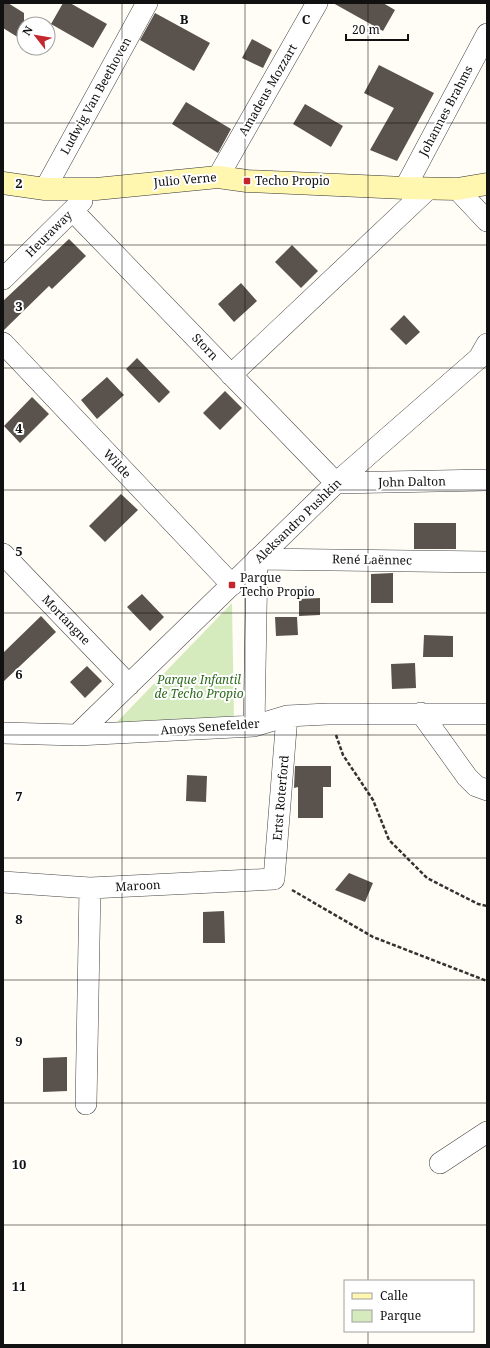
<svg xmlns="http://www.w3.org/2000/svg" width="490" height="1348" font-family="'Noto Serif',serif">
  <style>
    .green { fill: #d5ebbd }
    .building { fill: #5a524d }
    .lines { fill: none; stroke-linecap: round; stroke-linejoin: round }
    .street-casing { stroke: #444; stroke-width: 22 }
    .secondary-casing { stroke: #333; stroke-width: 23 }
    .path { stroke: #333; stroke-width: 2.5; stroke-dasharray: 4 2; stroke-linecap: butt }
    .street { stroke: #fff; stroke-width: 21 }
    .secondary { stroke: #fff6b0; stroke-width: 22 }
    .grid { fill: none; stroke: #111; stroke-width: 1; stroke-opacity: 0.55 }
    .poi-dot { fill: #c4262e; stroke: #fff; stroke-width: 1.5 }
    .labels { text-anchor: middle; stroke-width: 4; stroke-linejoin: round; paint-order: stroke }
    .street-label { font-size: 12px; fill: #111; stroke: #fff }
    .poi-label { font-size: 12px; fill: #111; stroke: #fff; text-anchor: start }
    .park-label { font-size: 12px; font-style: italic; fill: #2f6b1f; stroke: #fff }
    .grid-label { font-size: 13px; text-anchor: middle; font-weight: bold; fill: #111; stroke: #fff; stroke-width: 4; stroke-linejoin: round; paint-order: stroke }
  </style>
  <rect width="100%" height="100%" fill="#fffdf5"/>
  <path class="green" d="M232 603 234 720 116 723Z"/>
  <path class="building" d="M3 3H8L24 13V41L3 28Z
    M63 3H70L107 24 93 48 51 24Z
    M333 3H383L395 10 383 31Z
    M155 13 210 43 194 71 140 40Z
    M252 39 272 50 263 68 242 58Z
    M379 65 434 93 397 161 370 150 394 108 364 93Z
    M186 102 231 129 218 153 172 124Z
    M305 104 343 126 331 147 293 124Z
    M69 239 86 256 52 289 49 286 3 331V301Z
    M292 245 318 271 301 288 275 262Z
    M241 283 257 301 234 322 218 304Z
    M404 315 420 332 406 345 390 329Z
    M137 358 170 392 159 403 126 369Z
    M107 377 124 395 97 419 81 400Z
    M225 391 242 408 220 430 203 413Z
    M32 397 49 414 20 443 4 426Z
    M121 494 138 510 105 542 89 526Z
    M414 523H456V549H414Z
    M393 573V603H371V574Z
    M142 594 164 617 150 631 127 607Z
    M320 598V615L299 616V599Z
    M41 616 56 632 3 682V653Z
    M275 617H297L298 635 276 636Z
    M424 635 453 636V657H423Z
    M415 663 416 688 392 689 391 664Z
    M87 666 102 681 85 698 70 682Z
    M295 766H331V787H323V818H298V787L294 788Z
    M187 775 207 776 206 802 186 801Z
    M349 873 373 883 365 902 335 890Z
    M224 911 225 943H203V912Z
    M67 1057V1091L43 1092V1058Z"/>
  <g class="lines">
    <defs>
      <path id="street" d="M218 177 317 3
        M405 188 487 34
        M45 189 147 3
        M457 189 487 221
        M73 211 336 483 487 480
        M3 279 82 201
        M3 343 232 585
        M231 375 428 189
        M3 554 129 685
        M421 713 467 777 476 786 487 790
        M254 726 257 559 487 562
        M3 733 77 735 254 726 287 716 328 714H487
        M77 735 336 483 479 358 487 344
        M3 882 90 888 274 879 287 716
        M86 1104 90 888
        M440 1163 487 1132"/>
      <path id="secondary" d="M3 183 45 189H96L218 177 247 181 405 188 457 189 487 184"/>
    </defs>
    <use href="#street" class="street-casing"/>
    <use href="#secondary" class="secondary-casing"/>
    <path class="path" d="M336 735 343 755 373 800 389 840 427 878 478 904 487 906
      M292 890 373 937 487 981"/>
    <use href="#street" class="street"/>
    <use href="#secondary" class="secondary"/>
  </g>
  <path class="grid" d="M122 3V1345M245 3V1345M368 3V1281M3 123H487M3 245H487M3 368H487M3 490H487M3 613H487M3 735H487M3 858H487M3 980H487M3 1103H487M3 1225H487M368 1331V1345"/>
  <g class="poi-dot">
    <rect x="243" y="177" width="8" height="8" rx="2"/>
    <rect x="228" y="581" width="8" height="8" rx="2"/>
  </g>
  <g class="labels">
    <g class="street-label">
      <text transform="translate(268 90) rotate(-60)" y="4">Amadeus Mozzart</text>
      <text transform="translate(96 96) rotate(-61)" y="4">Ludwig Van Beethoven</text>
      <text transform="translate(446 111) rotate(-62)" y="4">Johannes Brahms</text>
      <text transform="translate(185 180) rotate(-5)" y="4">Julio Verne</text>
      <text transform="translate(49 234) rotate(-45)" y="4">Heuraway</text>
      <text transform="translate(205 347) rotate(46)" y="4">Storn</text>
      <text transform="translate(117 464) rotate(47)" y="4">Wilde</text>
      <text transform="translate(412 482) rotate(-1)" y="4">John Dalton</text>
      <text transform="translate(298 521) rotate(-44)" y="4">Aleksandro Pushkin</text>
      <text transform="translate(372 560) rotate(1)" y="4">René Laënnec</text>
      <text transform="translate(66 620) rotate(46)" y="4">Mortangne</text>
      <text transform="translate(210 727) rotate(-4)" y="4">Anoys Senefelder</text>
      <text transform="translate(281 798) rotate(-85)" y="4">Ertst Roterford</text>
      <text transform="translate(138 886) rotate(-3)" y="4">Maroon</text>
    </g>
    <g class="poi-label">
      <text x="255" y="185">Techo Propio</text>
      <text x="240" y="582">Parque<tspan x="240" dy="14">Techo Propio</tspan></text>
    </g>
    <g class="park-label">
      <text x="199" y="684">Parque Infantil<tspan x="199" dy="14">de Techo Propio</tspan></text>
    </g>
  </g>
  <g class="grid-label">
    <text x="184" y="24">B</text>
    <text x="306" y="24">C</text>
    <text x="19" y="188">2</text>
    <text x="19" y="311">3</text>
    <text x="19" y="433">4</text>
    <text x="19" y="556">5</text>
    <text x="19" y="679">6</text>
    <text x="19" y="801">7</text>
    <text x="19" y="924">8</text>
    <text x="19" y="1046">9</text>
    <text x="19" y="1169">10</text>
    <text x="19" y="1291">11</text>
  </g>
  <rect width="490" height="1348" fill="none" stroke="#111111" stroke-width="8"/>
  <rect x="344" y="1280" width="130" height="52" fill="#ffffff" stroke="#a0a0a0"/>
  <rect x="352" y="1293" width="20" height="6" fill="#fff6b0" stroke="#a0a0a0"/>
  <text x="380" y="1300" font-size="12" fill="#111111">Calle</text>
  <rect x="352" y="1310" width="20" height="12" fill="#d5ebbd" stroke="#a0a0a0"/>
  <text x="380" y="1320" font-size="12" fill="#111111">Parque</text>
  <g transform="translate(36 36) rotate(301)"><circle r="19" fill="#ffffff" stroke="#a0a0a0"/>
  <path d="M0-3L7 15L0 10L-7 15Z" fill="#c4262e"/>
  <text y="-6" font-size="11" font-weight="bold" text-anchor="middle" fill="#111111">N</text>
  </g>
  <path d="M346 34v6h62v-6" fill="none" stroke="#111111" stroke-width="2"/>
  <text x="352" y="34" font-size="12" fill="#111111" stroke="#ffffff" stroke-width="3" paint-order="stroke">20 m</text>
</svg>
